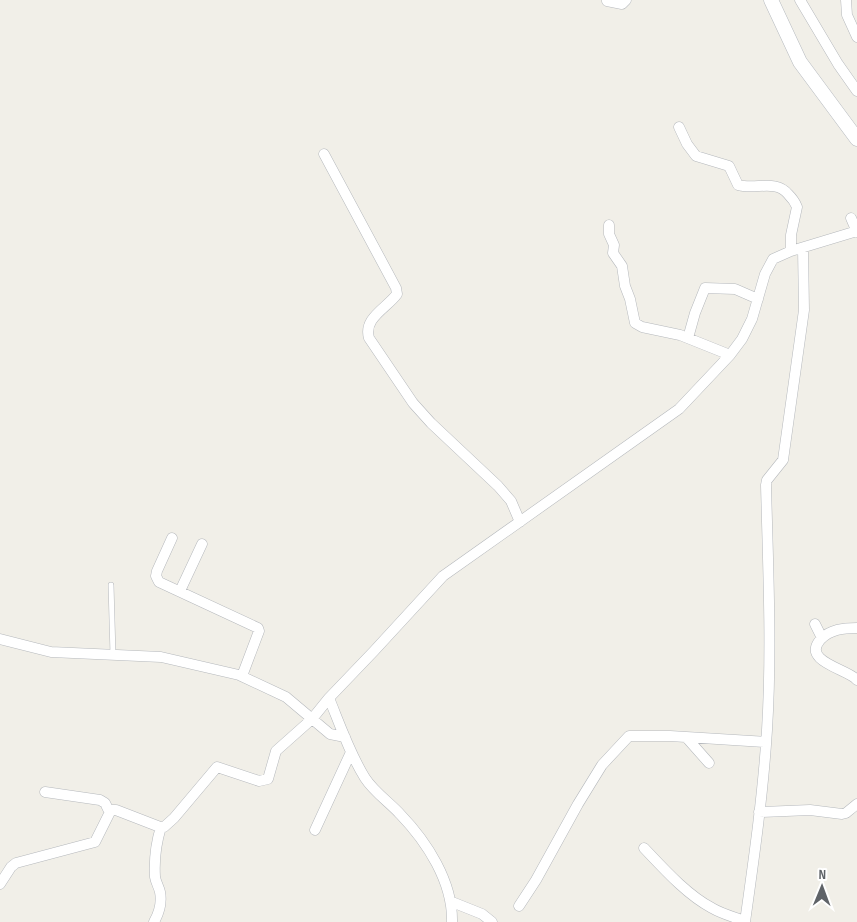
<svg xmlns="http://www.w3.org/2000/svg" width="857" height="922" font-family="'Sofia Sans Condensed',sans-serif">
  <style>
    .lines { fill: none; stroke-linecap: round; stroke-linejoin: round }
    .lane-casing { stroke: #b5b8bc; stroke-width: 6 }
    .street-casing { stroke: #b5b8bc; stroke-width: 11 }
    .secondary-casing { stroke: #b6babf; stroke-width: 15 }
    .lane { stroke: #fff; stroke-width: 5 }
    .street { stroke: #fff; stroke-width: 10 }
    .secondary { stroke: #fff; stroke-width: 14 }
  </style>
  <rect width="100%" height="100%" fill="#f1efe8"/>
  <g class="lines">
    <defs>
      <path id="lane" d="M111 585 113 655"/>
      <path id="street" d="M800 0 838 64 857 91
        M846 0 847 15 857 37
        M607 1 622 4 626 0
        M679 127 687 144 696 156 729 166 738 185C755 190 776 179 788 194 792 198 795 202 797 207L791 235V251
        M324 154 396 288 397 294C387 308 363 318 369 338L413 403 431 423 498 486 511 501 520 522
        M851 218 857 232
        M609 225V234L614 245 613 253 622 266 625 286 630 299 635 323 642 327 680 335 730 355
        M688 338 695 313 705 288 735 289 758 299
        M172 538 157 571 156 576 159 582 258 628 259 631 242 676
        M180 591 202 544
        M815 624 822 638
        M857 628C844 628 830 629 820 640 802 662 848 669 857 680
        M0 639 51 652 161 657 239 675 286 697 330 734 345 737
        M686 737 709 763
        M45 792 100 800 105 803 109 811
        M759 812 810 810 842 814 846 813 857 804
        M315 830 351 752
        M644 848C663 868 687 895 712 908 722 914 734 917 745 921
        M0 884 11 867 16 863 95 842 111 810H116L160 827H164L174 818 217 767 259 781 268 779 276 751 312 719 329 698
        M452 902 482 914 492 922
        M519 906 536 880 578 804 602 765 629 736H670L766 742
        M154 922C159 913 162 902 160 892 159 887 156 883 155 877 154 860 156 843 161 827
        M452 922C453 882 427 842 400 814 389 802 374 792 365 778 350 754 340 725 329 698L374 651 443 576 679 409 730 355 742 339 752 319 765 274 773 259 791 251 857 231
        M745 922C754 858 763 795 767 730 772 649 768 566 766 485L767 480 783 460 804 310 803 248"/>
      <path id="secondary" d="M771 0 800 62 857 139"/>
    </defs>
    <use href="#lane" class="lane-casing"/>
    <use href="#street" class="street-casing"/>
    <use href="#secondary" class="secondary-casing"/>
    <use href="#lane" class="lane"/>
    <use href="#street" class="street"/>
    <use href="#secondary" class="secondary"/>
  </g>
  <g transform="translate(822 887) rotate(1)" stroke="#ffffff" stroke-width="4" paint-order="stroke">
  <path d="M0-4L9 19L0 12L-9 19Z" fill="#5f6368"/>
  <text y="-8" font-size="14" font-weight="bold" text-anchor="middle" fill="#5f6368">N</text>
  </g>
</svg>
